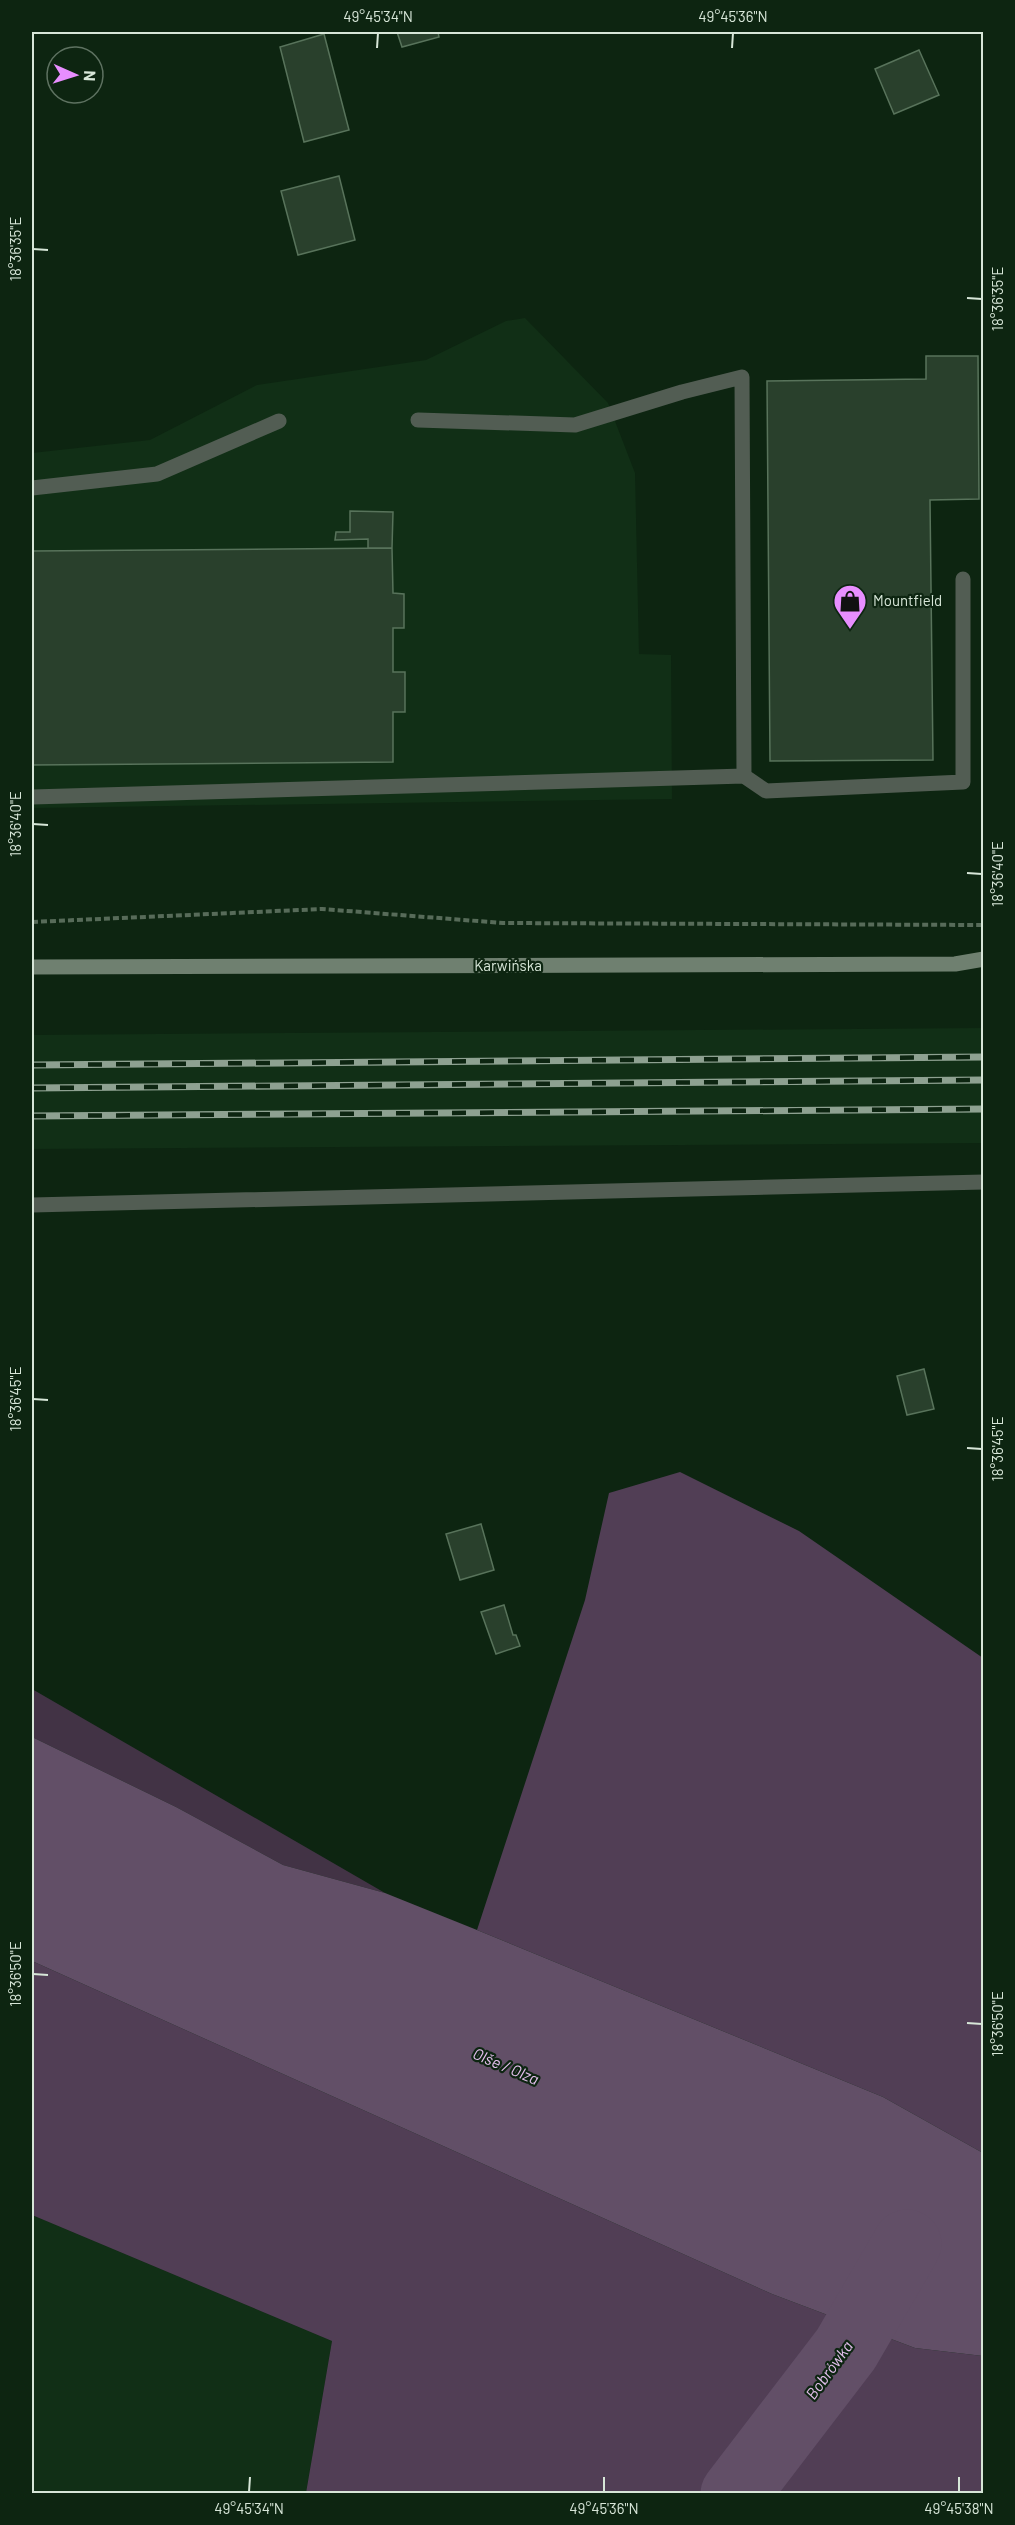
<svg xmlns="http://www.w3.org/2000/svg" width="1015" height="2525" font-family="Barlow,sans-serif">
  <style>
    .built { fill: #112f16 }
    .green { fill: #423345 }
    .forest { fill: #513e55 }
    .water { fill: #624f67 }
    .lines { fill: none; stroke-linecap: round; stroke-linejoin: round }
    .river { stroke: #624f67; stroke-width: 69 }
    .building { fill: #29402c; stroke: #58735b; stroke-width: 1.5 }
    .path { stroke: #576b59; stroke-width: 4; stroke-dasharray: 6 3; stroke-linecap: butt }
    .lane { stroke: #525d53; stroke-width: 15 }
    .street { stroke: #525d53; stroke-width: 15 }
    .secondary { stroke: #6f8070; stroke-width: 15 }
    .rail-casing { stroke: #8ea191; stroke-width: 7 }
    .rail { stroke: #0d2511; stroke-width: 4.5; stroke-dasharray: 14; stroke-linecap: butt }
    .ticks { fill: none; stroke: #d7e6d8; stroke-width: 2 }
    .labels { text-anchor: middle; stroke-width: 4.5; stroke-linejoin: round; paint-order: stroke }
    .poi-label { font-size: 15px; fill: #d7e6d8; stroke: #0d2511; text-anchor: start }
    .street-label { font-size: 15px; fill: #d7e6d8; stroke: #0d2511 }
    .water-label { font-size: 16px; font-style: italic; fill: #e5c0ee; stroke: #0d2511 }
    .neatline { fill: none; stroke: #d7e6d8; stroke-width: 2 }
    .ticks-label { font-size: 15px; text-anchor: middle; fill: #d7e6d8 }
  </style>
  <rect width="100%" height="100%" fill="#0d2511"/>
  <path class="built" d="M525 318 608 403 635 473 639 654 671 655 672 799 32 808V453L150 440 257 385 426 360 506 321Z
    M983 1028V1143L32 1149V1035Z
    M32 2215 332 2341 306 2493H32Z"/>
  <path class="green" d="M32 1689 385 1893 283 1865 176 1807 32 1737Z"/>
  <path class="forest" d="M680 1472 799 1531 983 1658V2153L883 2097 477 1930 585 1600 609 1493Z
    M32 1961 772 2294 915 2348 983 2356V2493H306L332 2341 32 2215Z"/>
  <path class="water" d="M32 1737 176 1807 283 1865 385 1893 477 1930 883 2097 983 2153V2356L915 2348 772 2294 32 1961Z"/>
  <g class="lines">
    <path class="river" d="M735 2494 846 2349 907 2244"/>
  </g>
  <path class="building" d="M397 32H438L439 37 402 47Z
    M324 34 349 130 304 142 280 47Z
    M919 50 939 95 894 114 875 69Z
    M339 176 355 240 298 255 281 191Z
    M926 356H978L979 499 930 500 933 760 770 761 767 381 926 379Z
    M350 511 393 512 392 548H368V539L335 540 336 532H350Z
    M392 548 393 593 404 594V628H393V672H405V712H393V762L32 765V551Z
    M924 1369 934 1409 907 1415 897 1376Z
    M481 1524 494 1570 460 1580 446 1534Z
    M504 1605 513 1635H516L520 1646 496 1654 481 1612Z"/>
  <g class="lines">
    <path class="path" d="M32 922 322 909 503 923 984 925"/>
    <path class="lane" d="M32 488 157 474 279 421
      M744 776 766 791 963 782V579
      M32 797 744 776 742 377 682 392 575 425 418 420"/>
    <path class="street" d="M32 1205 984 1182"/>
    <path class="secondary" d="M32 967 955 964 984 959"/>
    <defs>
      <path id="rail" d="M32 1065 984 1057
        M32 1088 984 1080
        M32 1116 984 1109"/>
    </defs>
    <use href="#rail" class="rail-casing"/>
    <use href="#rail" class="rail"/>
  </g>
  <path class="ticks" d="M377 48 378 33M732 48 733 33M33 249 48 250M967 298 982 299M33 824 48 825M967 873 982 874M33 1399 48 1400M967 1448 982 1449M33 1974 48 1975M967 2023 982 2024M249 2492 250 2477M604 2492V2477M959 2492V2477"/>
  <defs>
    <symbol id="shop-pin" viewBox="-11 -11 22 30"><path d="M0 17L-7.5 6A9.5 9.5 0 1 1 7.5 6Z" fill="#e88eff" stroke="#0d2511"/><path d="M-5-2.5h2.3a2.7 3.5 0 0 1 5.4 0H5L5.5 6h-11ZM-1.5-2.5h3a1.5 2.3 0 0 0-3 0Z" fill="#111"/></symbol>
  </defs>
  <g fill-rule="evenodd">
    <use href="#shop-pin" x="831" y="582" width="38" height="52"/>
  </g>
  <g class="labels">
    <g class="poi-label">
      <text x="873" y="606">Mountfield</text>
    </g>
    <g class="street-label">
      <text x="508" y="971">Karwińska</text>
    </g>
    <g class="water-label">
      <text transform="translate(506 2066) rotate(23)" y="6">Olše / Olza</text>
      <text transform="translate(829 2370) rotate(-54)" y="6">Bobrówka</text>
    </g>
  </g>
  <rect width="1015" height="2525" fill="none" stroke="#0d2511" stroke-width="66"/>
  <g transform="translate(75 75) rotate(93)"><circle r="28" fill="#0d2511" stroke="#5e7261" stroke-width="1.5"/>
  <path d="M0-4.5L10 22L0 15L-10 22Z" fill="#e88eff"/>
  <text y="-9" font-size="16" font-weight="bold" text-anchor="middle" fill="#d7e6d8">N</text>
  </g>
  <rect x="33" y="33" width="949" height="2459" class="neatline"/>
  <g class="ticks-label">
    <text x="378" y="22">49°45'34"N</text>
    <text x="733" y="22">49°45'36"N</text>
    <text transform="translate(16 249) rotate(-90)" y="5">18°36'35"E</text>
    <text transform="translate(998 299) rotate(-90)" y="5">18°36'35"E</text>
    <text transform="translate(16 824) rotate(-90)" y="5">18°36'40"E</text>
    <text transform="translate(998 874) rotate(-90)" y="5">18°36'40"E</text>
    <text transform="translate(16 1399) rotate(-90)" y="5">18°36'45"E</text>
    <text transform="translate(998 1449) rotate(-90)" y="5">18°36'45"E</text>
    <text transform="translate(16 1974) rotate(-90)" y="5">18°36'50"E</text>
    <text transform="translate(998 2024) rotate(-90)" y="5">18°36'50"E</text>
    <text x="249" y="2514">49°45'34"N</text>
    <text x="604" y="2514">49°45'36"N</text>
    <text x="959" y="2514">49°45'38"N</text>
  </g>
</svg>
